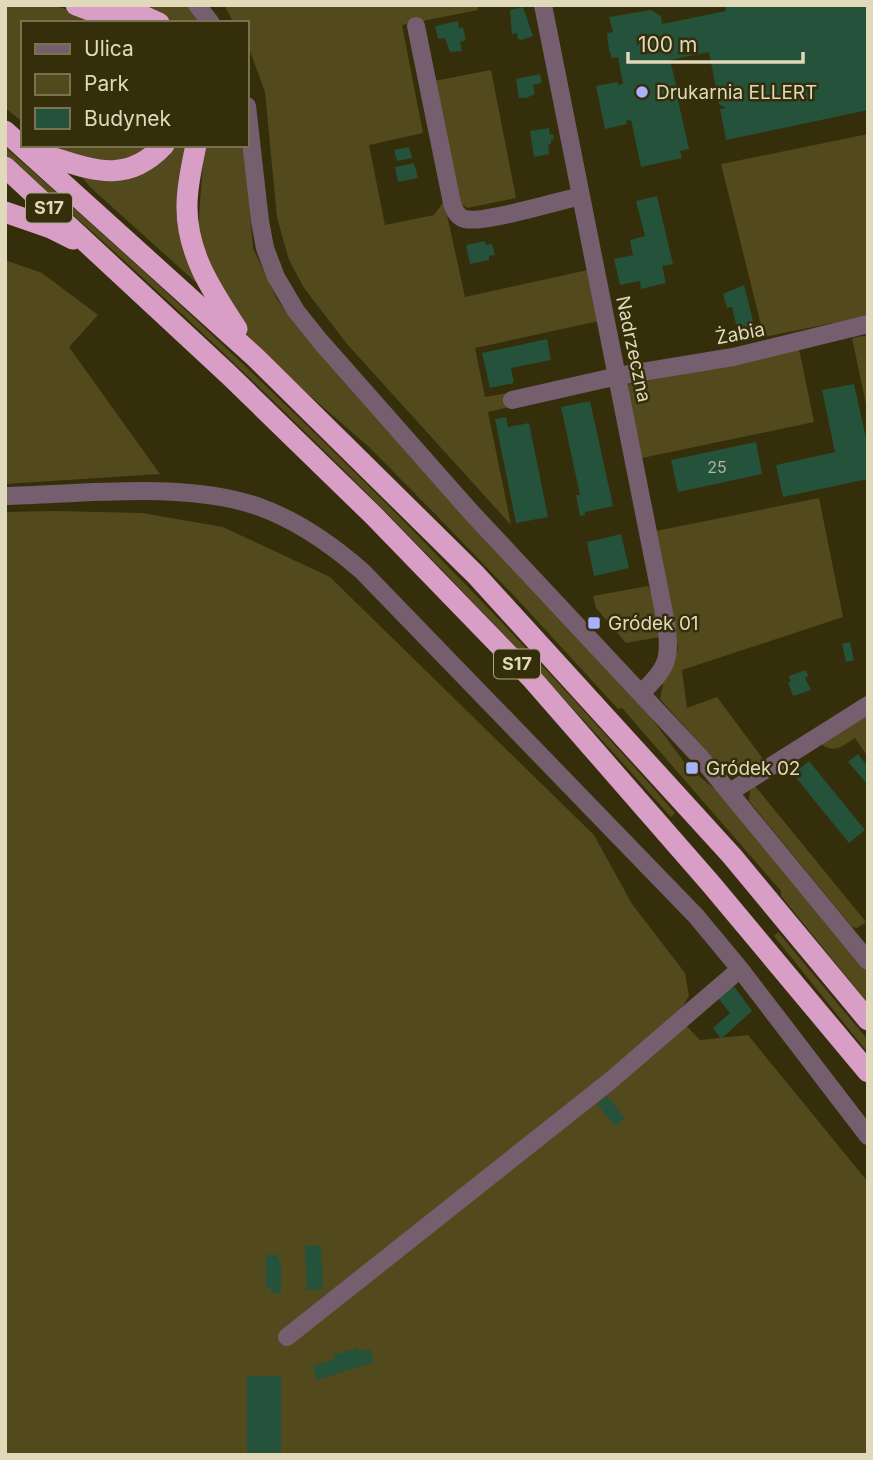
<svg xmlns="http://www.w3.org/2000/svg" width="873" height="1460" font-family="Inter,sans-serif">
  <style>
    .green { fill: #52491c }
    .building { fill: #24523a }
    .lines { fill: none; stroke-linecap: round; stroke-linejoin: round }
    .minor { stroke: #755e6e; stroke-width: 18 }
    .highway { stroke: #d89ec6; stroke-width: 21 }
    .poi-dot { fill: #a7b1fc; stroke: #352e0b; stroke-width: 2.5 }
    .labels { text-anchor: middle; stroke-width: 5; stroke-linejoin: round; paint-order: stroke }
    .number-label { font-size: 16px; fill: #b1b79a }
    .shield { fill: #352e0b; stroke: #ada686; stroke-width: 2 }
    .shield-label { font-size: 18px; font-weight: bold; fill: #e0d9ba }
    .poi-label { font-size: 19px; fill: #e0d9ba; stroke: #352e0b; text-anchor: start }
    .street-label { font-size: 19px; fill: #e0d9ba; stroke: #352e0b }
  </style>
  <rect width="100%" height="100%" fill="#352e0b"/>
  <path class="green" d="M5 5H54L103 23H23V122L5 108Z
    M139 5H188L202 23H172Z
    M224 5H477L478 10 402 25 423 133 369 145 385 225 434 215 444 201 465 297 588 270 599 321 475 348 485 397 508 393 510 407 488 412 511 525 347 344 304 288 289 260 277 218 265 92 247 43V23H234Z
    M491 70 516 198 467 208 460 203 434 81Z
    M868 134V316L764 337 721 164Z
    M54 145H154C123 167 85 166 54 145Z
    M174 145H190L201 287 90 187 81 176Z
    M204 145H244L253 248 277 299 299 329 650 716 687 766 717 791 743 820 868 973V1003L781 896V891L622 708 618 709 519 601 437 516 369 447 262 354 233 318 198 233Z
    M5 147C242 355 468 575 675 813L671 817C463 583 242 360 5 155Z
    M5 260 42 273 98 315 69 347 160 474 5 484Z
    M868 335V414L852 338Z
    M799 349 814 422 642 458 627 385Z
    M819 498 843 617 682 670 687 708 717 697 766 763C762 765 758 764 754 766 742 769 741 779 727 774L660 699 663 685 661 684 673 664 678 649 656 531Z
    M55 511 142 513 223 527 330 577 594 835 632 904 685 973 689 996 677 1016 700 1040 748 1035 868 1182V1455H5V512Z
    M648 586 653 596 660 637 626 643 596 608 593 596Z
    M868 711V757L855 738C840 748 834 754 818 742Z
    M755 786 866 922 857 928 852 927 749 801 750 790Z
    M778 932 868 1040V1053L774 936Z"/>
  <path class="building" d="M725 5H866L868 110 726 140 720 109 726 108 719 104 709 52 670 60 677 89 685 87 687 98 678 100 689 149 680 151 682 158 641 167 631 120 626 121 627 124 605 129 596 86 618 82V85L623 84 618 57 612 58 609 50 607 33 613 32 609 17 651 10 661 16 662 24 726 11Z
    M523 7 533 36 522 40 518 39 517 33 512 34 510 10Z
    M458 21 459 28 463 27 466 40 460 42 462 51 450 52 445 38 438 39 435 26Z
    M540 74 542 83 533 85 535 94 526 98H519L516 79Z
    M549 128 550 135 553 134 554 139 551 140V144L548 145 549 154 534 157 530 131Z
    M409 147 412 158 397 161 394 150Z
    M414 163 418 178 398 182 395 167Z
    M657 196 673 264 662 266 666 283 641 289 640 281 620 285 614 259 633 255 630 240 645 236 636 201Z
    M485 241 486 245 492 244 495 255 489 256V260L470 264 466 245Z
    M744 285 755 329 738 333 732 307 727 308 723 294Z
    M547 339 551 360 511 368 514 383 490 388 482 353Z
    M854 384 868 447V479L783 497 776 465 835 452 822 390Z
    M590 401 613 506 585 512V515L580 516 576 495H580L561 407Z
    M506 417 508 427 529 423 548 517 516 523 495 419Z
    M756 442 762 474 678 492 671 460Z
    M621 534 629 568 594 576 587 542Z
    M850 642 854 660 846 662 842 644Z
    M806 670 808 676 805 678 811 690 793 696 788 682H791L789 676Z
    M858 754 868 767V785L848 762Z
    M809 761 865 830 849 843 793 774Z
    M734 986 752 1011 721 1039 713 1028 730 1013 717 997Z
    M607 1096 625 1118 615 1126 597 1104Z
    M321 1245 323 1289 307 1290 305 1246Z
    M266 1255H278V1260H281V1293H271V1288H266Z
    M358 1348 359 1352 370 1349 374 1362 317 1380 313 1366 335 1359 334 1355Z
    M247 1376H281V1455H247Z"/>
  <g class="lines">
    <path class="minor" d="M197 5 211 23
      M543 5 666 623C671 658 668 668 641 693
      M416 26 452 203C454 210 457 217 465 219 482 224 559 201 581 196
      M247 106 260 221 265 248 276 277 296 311 320 341 470 511 701 758 868 961
      M512 400 618 376 733 357 868 324
      M5 496C83 494 183 481 257 506 297 520 331 544 362 571L696 916 740 969 868 1136
      M730 792 868 705
      M287 1337 610 1081 740 969"/>
    <path class="highway" d="M76 5 123 23
      M119 5 159 23
      M5 131 255 357 476 575 732 856 868 1020
      M196 145C192 165 187 185 187 205 186 252 212 291 237 329
      M34 152C83 165 122 190 164 145
      M5 167 228 374 373 515 533 680 711 884 868 1072
      M5 212 51 228 73 239"/>
  </g>
  <g class="poi-dot">
    <circle cx="642" cy="92" r="7"/>
    <rect x="587" y="616" width="14" height="14" rx="3.5"/>
    <rect x="685" y="761" width="14" height="14" rx="3.5"/>
  </g>
  <g class="labels">
    <g class="number-label">
      <text x="717" y="473">25</text>
    </g>
    <g class="shield">
      <rect x="26" y="193.5" width="46" height="29" rx="5"/>
      <rect x="494" y="649.5" width="46" height="29" rx="5"/>
    </g>
    <g class="shield-label">
      <text x="49" y="214">S17</text>
      <text x="517" y="670">S17</text>
    </g>
    <g class="poi-label">
      <text x="656" y="99">Drukarnia ELLERT</text>
      <text x="608" y="630">Gródek 01</text>
      <text x="706" y="775">Gródek 02</text>
    </g>
    <g class="street-label">
      <text transform="translate(740 333) rotate(-11)" y="7">Żabia</text>
      <text transform="translate(634 349) rotate(78)" y="7">Nadrzeczna</text>
    </g>
  </g>
  <rect width="873" height="1460" fill="none" stroke="#e0d9ba" stroke-width="14"/>
  <rect x="21" y="21" width="228" height="126" fill="#352e0b" stroke="#797251" stroke-width="2"/>
  <rect x="35" y="44" width="35" height="10" fill="#755e6e" stroke="#797251" stroke-width="2"/>
  <text x="84" y="56" font-size="21" fill="#e0d9ba">Ulica</text>
  <rect x="35" y="74" width="35" height="21" fill="#52491c" stroke="#797251" stroke-width="2"/>
  <text x="84" y="91" font-size="21" fill="#e0d9ba">Park</text>
  <rect x="35" y="108" width="35" height="21" fill="#24523a" stroke="#797251" stroke-width="2"/>
  <text x="84" y="126" font-size="21" fill="#e0d9ba">Budynek</text>
  <path d="M628 52v10h175v-10" fill="none" stroke="#e0d9ba" stroke-width="3.5"/>
  <text x="638" y="52" font-size="21" fill="#e0d9ba" stroke="#352e0b" stroke-width="5" paint-order="stroke">100 m</text>
</svg>
